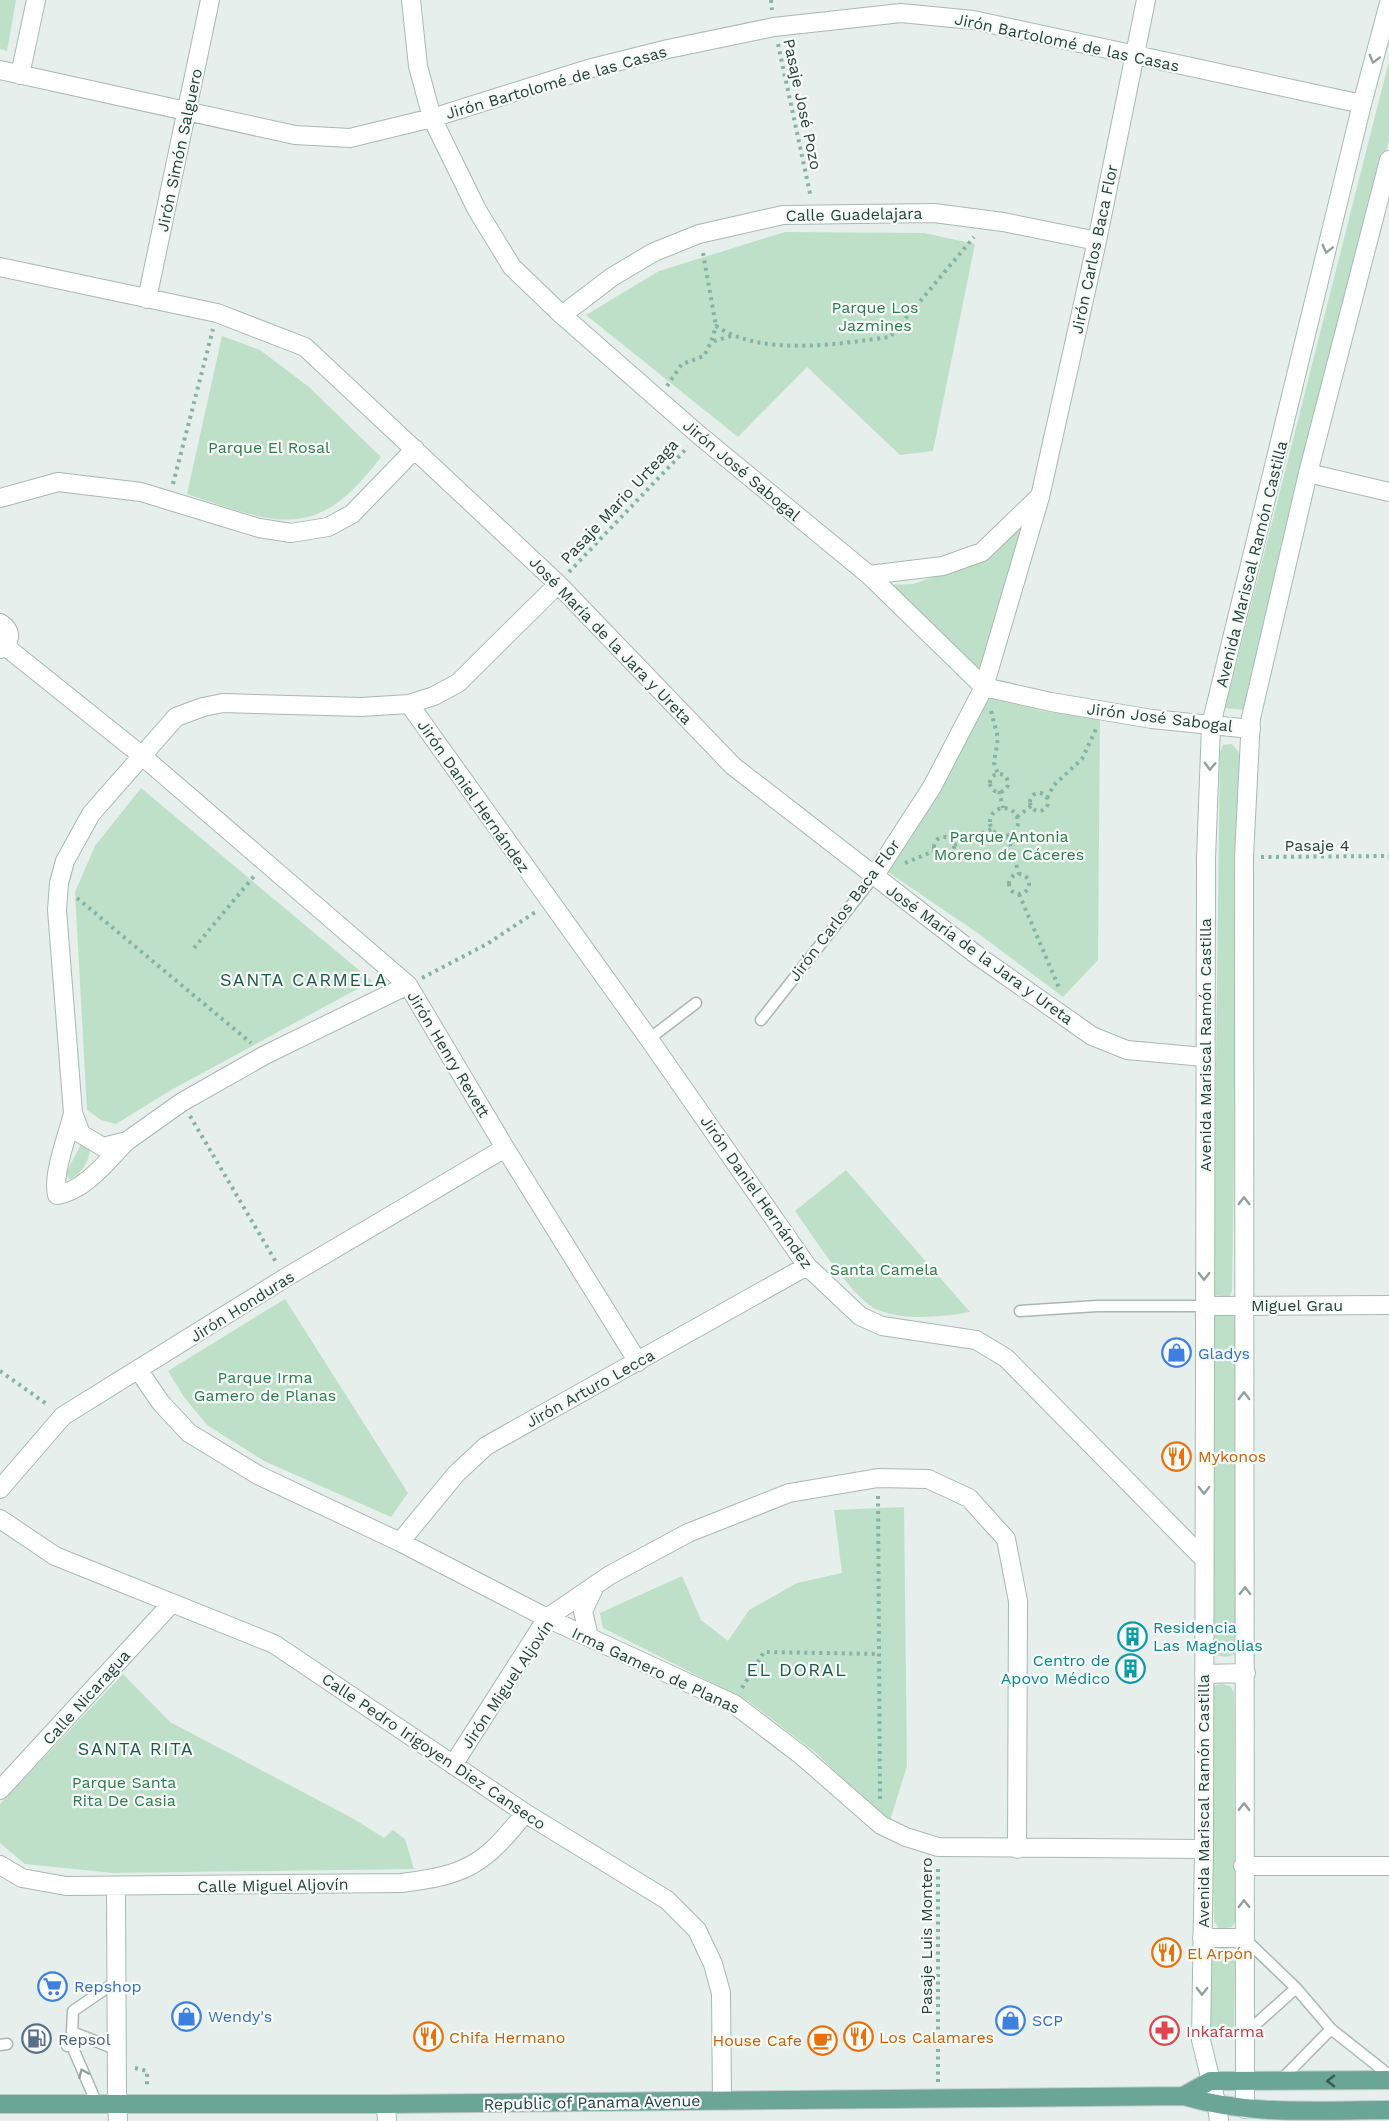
<svg xmlns="http://www.w3.org/2000/svg" width="1389" height="2121" font-family="'Work Sans',sans-serif">
  <style>
    .green { fill: #bfe0c8 }
    .lines { fill: none; stroke-linecap: round; stroke-linejoin: round }
    .lane-casing { stroke: #a8b8b2; stroke-width: 13 }
    .street-casing { stroke: #a8b8b2; stroke-width: 20 }
    .secondary-casing { stroke: #a4bbb3; stroke-width: 20 }
    .primary-casing { stroke: #c2cac8; stroke-width: 20 }
    .path { stroke: #86b3a5; stroke-width: 4; stroke-dasharray: 3 4.5; stroke-linecap: butt }
    .lane { stroke: #fff; stroke-width: 10 }
    .street { stroke: #fff; stroke-width: 18 }
    .secondary { stroke: #fff; stroke-width: 18 }
    .primary { stroke: #6aa596; stroke-width: 18 }
    .oneway { stroke: #92a09c }
    .oneway2 { stroke: #365b51 }
    .labels { text-anchor: middle; stroke-width: 4.5; stroke-linejoin: round; paint-order: stroke }
    .street-label { font-size: 16px; fill: #24423a; stroke: #f7fbf9 }
    .park-label { font-size: 16px; fill: #2d7a4b; stroke: #f7fbf9 }
    .shop-label { font-size: 16px; fill: #366cbe; stroke: #f7fbf9; text-anchor: start }
    .food-label { font-size: 16px; fill: #c56008; stroke: #f7fbf9; text-anchor: start }
    .culture-label { font-size: 16px; fill: #0d838f; stroke: #f7fbf9; text-anchor: start }
    .health-label { font-size: 16px; fill: #be3a42; stroke: #f7fbf9; text-anchor: start }
    .service-label { font-size: 16px; fill: #4e5e75; stroke: #f7fbf9; text-anchor: start }
    .neighbourhood-label { font-size: 18px; letter-spacing: 1.5px; fill: #1f5548; stroke: #f7fbf9 }
  </style>
  <rect width="100%" height="100%" fill="#e6efeb"/>
  <path class="green" d="M0 0H16L7 51 0 49Z
    M1389 61V140L1245 710 1225 708Z
    M785 232 924 233 975 244 933 451 900 455 807 367 738 437 586 315 659 271Z
    M222 336 260 350 309 387 381 457C316 544 277 524 187 494Z
    M1028 514 981 677 886 585 913 584 983 560Z
    M989 698 1047 712 1100 716 1098 960 1063 997 979 934 885 870 918 824Z
    M1232 744 1240 754 1232 1291 1229 1297 1213 1295 1220 752 1223 745Z
    M141 788 372 981 171 1090 116 1124 101 1120 87 1110 75 892 95 846Z
    M81 1144 90 1148C90 1159 81 1177 69 1179L66 1173Z
    M846 1170 970 1312C940 1317 907 1321 878 1310 853 1300 812 1234 795 1211Z
    M285 1299 408 1493 391 1517 264 1461 207 1425 184 1397 168 1371Z
    M1232 1314 1238 1319 1237 1652C1230 1659 1220 1657 1211 1653L1213 1315Z
    M904 1507 907 1766 889 1824 815 1752 748 1701 603 1628 600 1613 682 1576 701 1620 728 1641 749 1610 797 1583 842 1573 834 1510Z
    M123 1674 170 1722 354 1819 384 1838 393 1830 405 1839 414 1869 113 1873 25 1864 0 1843V1804Z
    M1221 1684 1230 1686 1234 1692 1235 1922 1232 1927 1219 1929 1214 1921 1210 1691 1213 1686Z
    M1225 1947 1232 1951 1235 1958 1234 2026 1227 2038C1218 2039 1214 2037 1210 2028L1211 1951Z"/>
  <g class="lines">
    <defs>
      <path id="lane" d="M761 1020 875 875
        M649 1039 696 1003
        M1020 1311 1097 1306H1204
        M1244 1938 1296 1988 1331 2029 1389 2075
        M117 1981 73 2011 72 2032 118 2050
        M1246 2033 1296 1988
        M0 2045 7 2044
        M67 2046H72L97 2104
        M1281 2080 1331 2029"/>
      <path id="street" d="M411 0 418 66 432 118 477 210 512 267 562 315 699 435 869 575 984 687 1051 702 1152 719 1251 729
        M0 70 295 135 350 138 432 118 588 69 668 49 774 27 901 13 973 20 1362 104
        M20 75 36 0
        M0 267 217 313 305 347 558 584 733 766 978 956 1092 1036 1127 1050 1204 1057
        M147 299 210 0
        M562 315 612 277 654 252 699 234 783 215 934 213 1003 222 1097 241
        M1308 473 1389 492
        M0 498 58 482 141 492 259 528 291 533 328 527 352 514 415 449
        M869 575 943 566 982 552 1038 498
        M0 623C12 630 12 642 0 649
        M5 646 141 755 408 985 505 1148 638 1362
        M409 704 649 1039 807 1266 860 1316 882 1326 976 1340 1006 1358 1204 1559
        M875 875 932 787 984 687 1040 497 1097 241 1146 0
        M408 985 265 1055 182 1102 127 1141 103 1147 81 1134 73 1113 57 910 59 883 65 861 91 814 176 717 203 707 223 703 361 707 409 704 434 696 458 683 558 584
        M73 1113C68 1135 52 1174 57 1195 85 1191 108 1160 127 1141
        M1204 1306 1389 1305
        M139 1371 161 1403 189 1433 258 1475 400 1542 547 1618 734 1704 801 1755 881 1825 906 1837 938 1847 1204 1849
        M0 1489 63 1416 285 1278 505 1148
        M0 1519 55 1556 274 1644 525 1813 667 1900 697 1930 713 1964 721 1993 722 2100
        M400 1542 456 1474 486 1446 807 1266
        M589 1637 583 1611 594 1588
        M453 1765 547 1618 610 1575 688 1533 789 1493 878 1478 928 1479 969 1498 1006 1539 1018 1601 1017 1849
        M0 1790 172 1603
        M0 1865 22 1878 66 1886 401 1883C467 1875 484 1865 525 1813
        M1243 1866H1389
        M116 1887 117 2103
        M386 2104 387 2121
        M1217 2106 1219 2121"/>
      <path id="secondary" d="M1204 1674 1246 1673
        M1202 1938H1244
        M117 2103 118 2121
        M1217 2106 1201 2040 1204 1849 1206 859 1211 725 1362 104 1389 3
        M1245 2109 1244 857 1251 718 1308 473 1389 160"/>
      <path id="primary" d="M1183 2096 1210 2081 1389 2080
        M0 2104H386L1183 2096C1250 2116 1320 2110 1389 2110"/>
    </defs>
    <use href="#lane" class="lane-casing"/>
    <use href="#street" class="street-casing"/>
    <use href="#secondary" class="secondary-casing"/>
    <use href="#primary" class="primary-casing"/>
    <path class="path" d="M771 0 772 10
      M778 44 811 198
      M703 253 716 326
      M731 336 711 342 716 326C762 357 838 344 890 337L974 237
      M667 386 682 364 704 356 711 342
      M173 484 213 329
      M569 572 688 447
      M991 711 998 738 994 763 998 774
      M990 783a9 9 0 1 1 18 0a9 9 0 1 1-18 0Z
      M999 791 1003 808
      M1030 802a9 9 0 1 1 18 0a9 9 0 1 1-18 0Z
      M1047 798 1054 785 1082 759 1096 729
      M990 822a14 14 0 1 1 28 0a14 14 0 1 1-28 0Z
      M1017 817 1031 806
      M1008 836 1019 874
      M934 847a10 10 0 1 1 20 0a10 10 0 1 1-20 0Z
      M954 845 992 829
      M1261 857 1389 856
      M905 863 934 851
      M1009 884a10 10 0 1 1 20 0a10 10 0 1 1-20 0Z
      M1019 894 1060 990
      M77 898 251 1043
      M194 948 255 875
      M422 978 487 944 537 911
      M190 1116 276 1262
      M0 1371 48 1405
      M878 1496 880 1801
      M742 1688 764 1652 879 1654
      M135 2068 147 2071V2087
      M938 2082V1865"/>
    <use href="#lane" class="lane"/>
    <use href="#street" class="street"/>
    <use href="#secondary" class="secondary"/>
    <use href="#primary" class="primary"/>
  </g>
  <defs><path id="oneway-chevron" d="M-2-3.5L2.5 0L-2 3.5" fill="none" stroke-width="1.6" stroke-linecap="round" stroke-linejoin="round" transform="scale(1.5)"/></defs>
  <g class="oneway">
    <use href="#oneway-chevron" transform="translate(1374 59) rotate(105)"/>
    <use href="#oneway-chevron" transform="translate(1327 249) rotate(104)"/>
    <use href="#oneway-chevron" transform="translate(1210 766) rotate(92)"/>
    <use href="#oneway-chevron" transform="translate(1244 1201) rotate(-90)"/>
    <use href="#oneway-chevron" transform="translate(1204 1276) rotate(90)"/>
    <use href="#oneway-chevron" transform="translate(1244 1396) rotate(-90)"/>
    <use href="#oneway-chevron" transform="translate(1204 1490) rotate(90)"/>
    <use href="#oneway-chevron" transform="translate(1245 1591) rotate(-90)"/>
    <use href="#oneway-chevron" transform="translate(1244 1807) rotate(-89)"/>
    <use href="#oneway-chevron" transform="translate(1244 1904) rotate(-91)"/>
    <use href="#oneway-chevron" transform="translate(1202 1991) rotate(91)"/>
    <use href="#oneway-chevron" transform="translate(83 2073) rotate(-113)"/>
  </g>
  <use class="oneway2" href="#oneway-chevron" transform="translate(1331 2081) rotate(180)"/>
  <defs>
    <symbol id="shop-ring" viewBox="-11 -11 22 22"><circle r="9.5" fill="#f7fbf9" stroke="#3f7fe0" stroke-width="1.5"/><path d="M-5-2.5h2.3a2.7 3.5 0 0 1 5.4 0H5L5.5 6h-11ZM-1.5-2.5h3a1.5 2.3 0 0 0-3 0Z" fill="#3f7fe0"/></symbol>
    <symbol id="restaurant-ring" viewBox="-11 -11 22 22"><circle r="9.5" fill="#f7fbf9" stroke="#e8710a" stroke-width="1.5"/><path d="M-5-6h1v4h1v-4h1v4h1v-4h1v5L-1.5 .5V6h-2V.5L-5-1ZM5-6V6H3V1.5H1.5Q1.5-4 5-6Z" fill="#e8710a"/></symbol>
    <symbol id="building-ring" viewBox="-11 -11 22 22"><circle r="9.5" fill="#f7fbf9" stroke="#0f9aa8" stroke-width="1.5"/><path d="M-4-6H4V6H1V3H-1V6H-4ZM-2.5-4.3h1.7v1.8h-1.7ZM.8-4.3h1.7v1.8H.8ZM-2.5-1h1.7V.8h-1.7ZM.8-1h1.7V.8H.8Z" fill="#0f9aa8"/></symbol>
    <symbol id="supermarket-ring" viewBox="-11 -11 22 22"><circle r="9.5" fill="#f7fbf9" stroke="#3f7fe0" stroke-width="1.5"/><path d="M-6-5.5h2.5l.6 2H6L4.5 2H-2.5L-4.4-4H-6ZM-1.5 3.2a1.3 1.3 0 1 0 .1 0ZM3 3.2a1.3 1.3 0 1 0 .1 0Z" fill="#3f7fe0"/></symbol>
    <symbol id="pharmacy-ring" viewBox="-11 -11 22 22"><circle r="9.5" fill="#f7fbf9" stroke="#e0444e" stroke-width="1.5"/><path d="M-2-6h4v4h4v4h-4v4h-4v-4h-4v-4h4Z" fill="#e0444e"/></symbol>
    <symbol id="fuel-ring" viewBox="-11 -11 22 22"><circle r="9.5" fill="#f7fbf9" stroke="#5c6f8a" stroke-width="1.5"/><path d="M-5.5-6h7V0h2V4h1.3V-2.5L3-4.5l.8-.8L6-3V5H2.5V1h-1V6h-7ZM-4.2-4.7v3.2H.2V-4.7Z" fill="#5c6f8a"/></symbol>
    <symbol id="cafe-ring" viewBox="-11 -11 22 22"><circle r="9.5" fill="#f7fbf9" stroke="#e8710a" stroke-width="1.5"/><path d="M-5.5-4.5H6V0H3Q3 3.5 0 3.5H-2.5Q-5.5 3.5-5.5 0ZM3-3.2v2h1.7v-2ZM-6 4.5H4V6H-6Z" fill="#e8710a"/></symbol>
  </defs>
  <g fill-rule="evenodd">
    <use href="#shop-ring" x="1160" y="1336" width="33" height="33"/>
    <use href="#restaurant-ring" x="1160" y="1440" width="33" height="33"/>
    <use href="#building-ring" x="1116" y="1620" width="33" height="33"/>
    <use href="#building-ring" x="1114" y="1652" width="33" height="33"/>
    <use href="#restaurant-ring" x="1150" y="1936" width="33" height="33"/>
    <use href="#supermarket-ring" x="36" y="1970" width="33" height="33"/>
    <use href="#shop-ring" x="170" y="2000" width="33" height="33"/>
    <use href="#shop-ring" x="994" y="2004" width="33" height="33"/>
    <use href="#pharmacy-ring" x="1148" y="2014" width="33" height="33"/>
    <use href="#restaurant-ring" x="412" y="2020" width="33" height="33"/>
    <use href="#restaurant-ring" x="842" y="2020" width="33" height="33"/>
    <use href="#fuel-ring" x="20" y="2022" width="33" height="33"/>
    <use href="#cafe-ring" x="806" y="2024" width="33" height="33"/>
  </g>
  <g class="labels">
    <g class="street-label">
      <text transform="translate(1067 42) rotate(12)" y="6">Jirón Bartolomé de las Casas</text>
      <text transform="translate(556 82) rotate(-16)" y="6">Jirón Bartolomé de las Casas</text>
      <text transform="translate(803 104) rotate(78)" y="6">Pasaje José Pozo</text>
      <text transform="translate(179 150) rotate(-78)" y="6">Jirón Simón Salguero</text>
      <text transform="translate(854 214) rotate(-1)" y="6">Calle Guadelajara</text>
      <text transform="translate(1094 249) rotate(-78)" y="6">Jirón Carlos Baca Flor</text>
      <text transform="translate(742 470) rotate(40)" y="6">Jirón José Sabogal</text>
      <text transform="translate(619 501) rotate(-47)" y="6">Pasaje Mario Urteaga</text>
      <text transform="translate(1251 564) rotate(-76)" y="6">Avenida Mariscal Ramón Castilla</text>
      <text transform="translate(611 640) rotate(46)" y="6">José María de la Jara y Ureta</text>
      <text transform="translate(1160 717) rotate(7)" y="6">Jirón José Sabogal</text>
      <text transform="translate(474 796) rotate(55)" y="6">Jirón Daniel Hernández</text>
      <text x="1317" y="851">Pasaje 4</text>
      <text transform="translate(844 910) rotate(-53)" y="6">Jirón Carlos Baca Flor</text>
      <text transform="translate(980 954) rotate(36)" y="6">José María de la Jara y Ureta</text>
      <text transform="translate(1205 1045) rotate(-90)" y="6">Avenida Mariscal Ramón Castilla</text>
      <text transform="translate(449 1054) rotate(59)" y="6">Jirón Henry Revett</text>
      <text transform="translate(757 1192) rotate(55)" y="6">Jirón Daniel Hernández</text>
      <text x="1297" y="1311">Miguel Grau</text>
      <text transform="translate(242 1306) rotate(-32)" y="6">Jirón Honduras</text>
      <text transform="translate(590 1388) rotate(-29)" y="6">Jirón Arturo Lecca</text>
      <text transform="translate(656 1670) rotate(25)" y="6">Irma Gamero de Planas</text>
      <text transform="translate(507 1684) rotate(-56)" y="6">Jirón Miguel Aljovín</text>
      <text transform="translate(86 1697) rotate(-48)" y="6">Calle Nicaragua</text>
      <text transform="translate(434 1751) rotate(34)" y="6">Calle Pedro Irigoyen Diez Canseco</text>
      <text transform="translate(1203 1801) rotate(-90)" y="6">Avenida Mariscal Ramón Castilla</text>
      <text transform="translate(273 1885) rotate(-1)" y="6">Calle Miguel Aljovín</text>
      <text transform="translate(926 1936) rotate(-90)" y="6">Pasaje Luis Montero</text>
      <text transform="translate(592 2102) rotate(-1)" y="6">Republic of Panama Avenue</text>
    </g>
    <g class="park-label">
      <text x="875" y="313">Parque Los<tspan x="875" dy="18">Jazmines</tspan></text>
      <text x="269" y="453">Parque El Rosal</text>
      <text x="1009" y="842">Parque Antonia<tspan x="1009" dy="18">Moreno de Cáceres</tspan></text>
      <text x="884" y="1275">Santa Camela</text>
      <text x="265" y="1383">Parque Irma<tspan x="265" dy="18">Gamero de Planas</tspan></text>
      <text x="124" y="1788">Parque Santa<tspan x="124" dy="18">Rita De Casia</tspan></text>
    </g>
    <g class="shop-label">
      <text x="1198" y="1359">Gladys</text>
      <text x="74" y="1992">Repshop</text>
      <text x="208" y="2022">Wendy's</text>
      <text x="1032" y="2026">SCP</text>
    </g>
    <g class="food-label">
      <text x="1198" y="1462">Mykonos</text>
      <text x="1187" y="1959">El Arpón</text>
      <text x="449" y="2043">Chifa Hermano</text>
      <text x="879" y="2043">Los Calamares</text>
      <text x="802" y="2046" text-anchor="end">House Cafe</text>
    </g>
    <g class="culture-label">
      <text x="1153" y="1633">Residencia<tspan x="1153" dy="18">Las Magnolias</tspan></text>
      <text x="1110" y="1666" text-anchor="end">Centro de<tspan x="1110" dy="18">Apovo Médico</tspan></text>
    </g>
    <g class="health-label">
      <text x="1186" y="2037">Inkafarma</text>
    </g>
    <g class="service-label">
      <text x="58" y="2045">Repsol</text>
    </g>
    <g class="neighbourhood-label">
      <text x="304" y="986">SANTA CARMELA</text>
      <text x="797" y="1676">EL DORAL</text>
      <text x="136" y="1755">SANTA RITA</text>
    </g>
  </g>
</svg>
